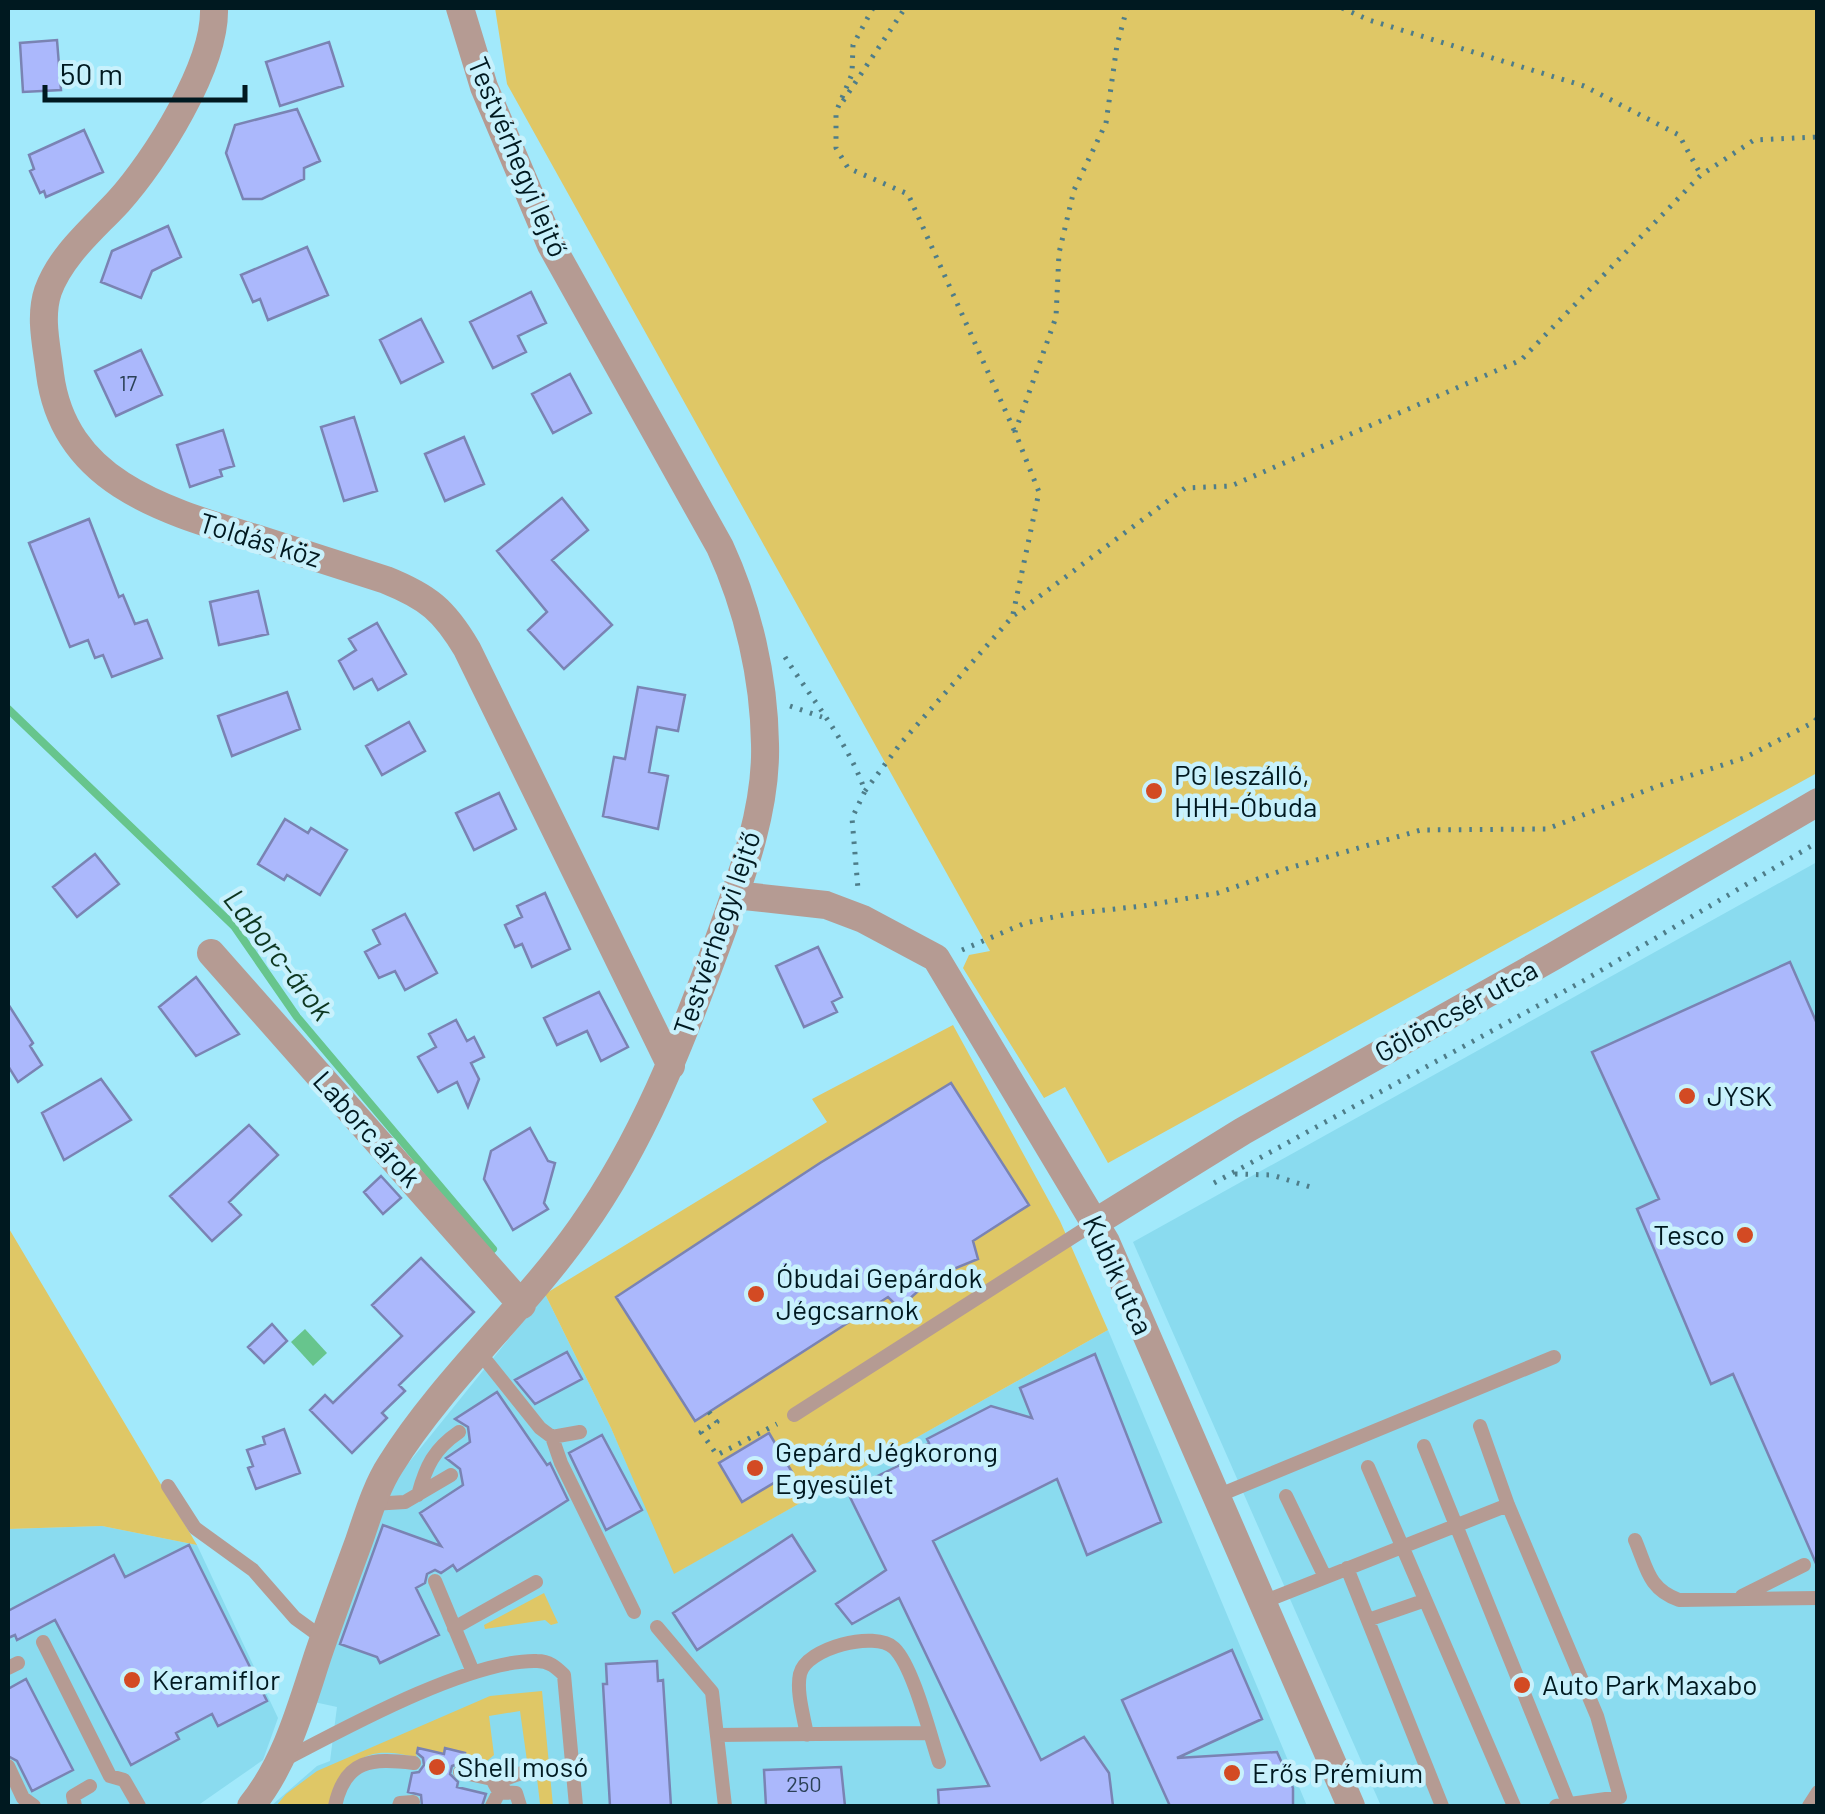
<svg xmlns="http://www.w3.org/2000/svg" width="1825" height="1814" font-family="Barlow,sans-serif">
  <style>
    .built { fill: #8adbef }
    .green { fill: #dfc766 }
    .water { fill: #67c58d }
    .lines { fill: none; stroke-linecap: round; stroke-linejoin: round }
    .stream { stroke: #67c58d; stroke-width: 8 }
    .building { fill: #abb8fc; stroke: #7a83b3; stroke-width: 2.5 }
    .path { stroke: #4e7d89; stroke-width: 5; stroke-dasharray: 2.5 8; stroke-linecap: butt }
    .service { stroke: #b59b93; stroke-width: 14 }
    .minor { stroke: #b59b93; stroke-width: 28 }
    .poi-dot { fill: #d34a23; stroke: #c8f1fc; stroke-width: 4 }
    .labels { text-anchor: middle; stroke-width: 9; stroke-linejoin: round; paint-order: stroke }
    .number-label { font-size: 22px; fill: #2b4157 }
    .street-label { font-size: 28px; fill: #001920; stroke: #c8f1fc }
    .poi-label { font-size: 28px; fill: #001920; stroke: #c8f1fc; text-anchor: start }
    .water-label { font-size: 30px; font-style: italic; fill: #0d3620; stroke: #c8f1fc }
  </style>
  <rect width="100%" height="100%" fill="#a2e9fb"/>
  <path class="built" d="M1817 862V1806H1381L1133 1242Z
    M545 1294 611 1428 675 1573 1108 1330 1307 1806H271L317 1766 330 1761 337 1707 314 1702 382 1505 402 1471Z
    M102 1526 197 1545 278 1718 263 1760 197 1806H8V1529Z"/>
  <path class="green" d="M495 8H1817V773L1108 1163 1065 1087 1044 1098 963 968 969 955 990 951 507 84Z
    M953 1025 1060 1221 1108 1330 674 1574 611 1428 545 1294 827 1122 812 1099Z
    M8 1227 197 1545 102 1526 8 1529Z
    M544 1593 558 1623 551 1625 545 1620 485 1629 484 1625Z
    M542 1691 553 1806H529L540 1804 535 1761H527L520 1711 489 1716 494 1755 487 1761 445 1748 443 1754 418 1748 416 1757C360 1744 353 1760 330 1806H276L286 1794 317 1771 490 1696Z"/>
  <path class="water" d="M305 1329 327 1353 313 1366 291 1342Z"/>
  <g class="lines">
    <path class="stream" d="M8 709 234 926 297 1017 493 1249"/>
  </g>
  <path class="building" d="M57 40 61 90 23 92 20 43Z
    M329 42 343 86 280 106 266 62Z
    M297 109 320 161 304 168V179L262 199H243L226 153 235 125Z
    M84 130 103 172 46 197 44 191 40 193 30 171 34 169 29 155Z
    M168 226 181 257 152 271 141 298 101 282 112 251Z
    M307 247 328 295 268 320 260 299 253 302 241 275Z
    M531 292 546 323 518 336 526 352 493 368 470 322Z
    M421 319 443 362 401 383 380 340Z
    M141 350 162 395 116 416 95 371Z
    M570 374 591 413 553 433 532 394Z
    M354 417 377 491 344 501 321 427Z
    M223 430 234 466 220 470 222 476 190 487 177 445Z
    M464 437 484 484 445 501 425 454Z
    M562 498 588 530 552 560 612 625 564 669 528 630 547 612 497 551Z
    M89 519 119 597 123 595 135 624 147 620 162 658 112 677 103 655 95 658 88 640 70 647 29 543Z
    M258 591 268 634 219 645 210 602Z
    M377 623 406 674 378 690 372 679 354 689 339 661 356 650 349 639Z
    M638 687 685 695 678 731 657 727 649 772 668 776 658 829 603 816 614 757 625 759Z
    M287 692 300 729 232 756 218 716Z
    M409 722 425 751 382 775 366 746Z
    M499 793 516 829 474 850 456 813Z
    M285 819 308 833 311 828 347 850 320 895 287 875 284 880 258 864Z
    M95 854 119 884 77 917 53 887Z
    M545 893 570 949 532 967 522 944 515 947 505 925 522 917 517 906Z
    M405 914 437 973 405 990 395 971 379 978 365 952 380 944 373 930Z
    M818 947 842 997 832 1002 837 1012 804 1027 776 966Z
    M1790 962 1818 1026V1568L1733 1374 1711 1384 1637 1209 1659 1199 1592 1052Z
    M196 977 239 1034 196 1056 159 1007Z
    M599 992 628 1047 601 1061 587 1031 557 1045 544 1018Z
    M8 1004 33 1043 30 1046 42 1065 18 1082 8 1066Z
    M456 1020 467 1041 474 1037 484 1057 471 1063 479 1079 468 1107 457 1082 438 1092 418 1057 436 1047 429 1034Z
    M101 1079 131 1120 64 1160 42 1113Z
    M951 1083 1029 1205 973 1241 978 1259 934 1277 899 1308 888 1297 695 1421 616 1297 820 1163Z
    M249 1125 278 1155 229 1202 241 1215 212 1241 170 1196Z
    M530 1128 548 1161 555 1163 544 1203 548 1209 513 1230 484 1179 491 1151Z
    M381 1176 401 1198 383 1214 364 1192Z
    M421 1258 474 1312 399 1385 405 1391 382 1413 387 1418 352 1453 310 1410 325 1395 333 1403 402 1336 372 1305Z
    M272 1324 287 1341 264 1363 248 1347Z
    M567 1352 582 1379 535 1404 515 1380Z
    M1095 1354 1161 1522 1087 1555 1057 1479 933 1541 1041 1760 1084 1737 1109 1773 1113 1806H939L938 1790 989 1786 899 1598 852 1624 836 1604 886 1570 847 1491 906 1462 903 1456 929 1443 927 1439 991 1406 1032 1418 1020 1388Z
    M497 1392 547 1465 550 1463 568 1500 457 1571 453 1565 441 1573 435 1570 427 1574 425 1583 416 1588 439 1635 380 1663 377 1657 340 1644 383 1525 441 1546 420 1513 463 1485 460 1469 446 1458 470 1442 468 1427 455 1419Z
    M284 1429 300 1473 256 1489 248 1468 253 1466 247 1450 265 1444 263 1437Z
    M769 1433 792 1472 742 1502 719 1463Z
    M602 1435 642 1510 606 1530 569 1453Z
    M792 1535 815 1571 697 1650 673 1613Z
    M189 1545 267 1701 218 1726 212 1714 176 1733 179 1739 131 1765 55 1620 17 1640 15 1635 8 1638V1611L114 1555 125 1577Z
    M1232 1650 1262 1719 1177 1758 1277 1752 1293 1788V1806H1170L1122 1700Z
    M657 1661 658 1681 663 1680 671 1806H610L603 1684H607L606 1664Z
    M26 1679 73 1770 32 1791 17 1761 8 1756V1689Z
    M418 1748 444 1754 445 1748 465 1753 463 1762 452 1766 450 1774 458 1782 457 1787 486 1794 482 1806H422L421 1795 408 1792 412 1773 419 1772 424 1765 423 1758 417 1753Z
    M841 1767 845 1806H766L764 1770Z"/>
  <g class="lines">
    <path class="path" d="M873 8 853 45 852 74 836 112V148L848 168 908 194 1014 430
      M1342 8 1369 20 1584 86 1679 135 1701 175
      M843 101 905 8
      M1013 614 1039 492 1015 432 1056 317 1059 253 1074 190 1106 123 1117 45 1127 8
      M785 657C813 701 848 742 865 791L852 818 858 889
      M790 706 822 717
      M865 791 901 743 1013 616 1185 488 1231 486 1521 360 1701 175 1754 140 1818 137
      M962 950 1025 923 1068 914 1143 906 1218 893 1289 868 1421 830 1547 829 1655 787 1744 758 1814 722 1818 717
      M1235 1174 1272 1175 1310 1187
      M1214 1183 1583 981 1818 842
      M709 1412 717 1422 701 1432 717 1455 777 1424"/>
    <path class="service" d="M480 1353 540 1428 552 1437 580 1432
      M794 1415 1096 1222
      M1480 1426 1508 1505 1597 1716 1620 1797 1556 1806
      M552 1437 561 1463 634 1612
      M1424 1446 1569 1805
      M1368 1467 1514 1806
      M168 1486 195 1528 253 1570 295 1618 324 1639
      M418 1495C426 1466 434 1449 459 1432
      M1217 1496 1554 1357
      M1286 1496 1325 1577
      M372 1504 405 1502 451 1475
      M1635 1540C1647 1568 1648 1589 1679 1600L1818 1598
      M1347 1568 1442 1806
      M435 1581 473 1672
      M1742 1596 1804 1565
      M1263 1602 1508 1505
      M1368 1620 1423 1601
      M657 1627 712 1692 725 1806
      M454 1628 536 1582
      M43 1642 110 1776 124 1780 139 1806
      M8 1668 18 1663
      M717 1735 929 1733
      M807 1735C804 1717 796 1692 800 1674 806 1648 875 1630 894 1648 913 1666 930 1735 939 1762
      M282 1761C343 1729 470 1659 537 1661 549 1661 556 1667 564 1675L576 1806
      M8 1766 23 1798 34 1806
      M460 1772 492 1779 499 1792 492 1806
      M75 1806 73 1796 90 1786
      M335 1806C345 1759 372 1758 414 1763
      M399 1806 400 1803 413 1802
      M520 1806 516 1793 499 1792 505 1779 527 1771
      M1809 1806 1818 1792"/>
    <path class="minor" d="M214 8C216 65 156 160 118 202 93 229 61 255 48 291 39 318 47 347 50 374 64 483 166 511 255 538 299 552 342 566 386 580 428 597 444 610 467 649L671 1066
      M735 895 826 905 863 919 936 958 1106 1242 1351 1806
      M211 953 522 1305
      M1096 1222 1243 1131 1554 956 1818 802
      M251 1806C286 1763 301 1707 318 1655 331 1617 345 1579 359 1541 368 1515 376 1487 391 1464 443 1381 523 1310 581 1228 643 1141 681 1042 718 942 740 881 767 811 765 744 764 677 748 608 720 547L551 245 484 87 460 8"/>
  </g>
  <g class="poi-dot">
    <circle cx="1154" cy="791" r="10"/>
    <circle cx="1687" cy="1096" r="10"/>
    <circle cx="1745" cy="1235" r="10"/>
    <circle cx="756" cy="1294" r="10"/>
    <circle cx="755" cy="1468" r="10"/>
    <circle cx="132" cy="1680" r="10"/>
    <circle cx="1522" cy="1685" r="10"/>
    <circle cx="437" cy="1767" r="10"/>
    <circle cx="1232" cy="1773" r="10"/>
  </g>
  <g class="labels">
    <g class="number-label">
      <text x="128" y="391">17</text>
      <text x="804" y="1792">250</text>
    </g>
    <g class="street-label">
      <text transform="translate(518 157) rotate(67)" y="10">Testvérhegyi lejtő</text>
      <text transform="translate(260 540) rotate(17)" y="10">Toldás köz</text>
      <text transform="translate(717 933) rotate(-71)" y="10">Testvérhegyi lejtő</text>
      <text transform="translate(1456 1011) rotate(-29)" y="10">Gölöncsér utca</text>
      <text transform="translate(367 1129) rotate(48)" y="10">Laborc árok</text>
      <text transform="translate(1118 1275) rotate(65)" y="10">Kubik utca</text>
    </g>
    <g class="poi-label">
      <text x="1174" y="785">PG leszálló,<tspan x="1174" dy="32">HHH-Óbuda</tspan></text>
      <text x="1707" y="1106">JYSK</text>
      <text x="1725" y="1245" text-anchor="end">Tesco</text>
      <text x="776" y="1288">Óbudai Gepárdok<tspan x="776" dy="32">Jégcsarnok</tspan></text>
      <text x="775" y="1462">Gepárd Jégkorong<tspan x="775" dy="32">Egyesület</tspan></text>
      <text x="152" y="1690">Keramiflor</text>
      <text x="1542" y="1695">Auto Park Maxabo</text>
      <text x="457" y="1777">Shell mosó</text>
      <text x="1252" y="1783">Erős Prémium</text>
    </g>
    <g class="water-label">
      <text transform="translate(278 955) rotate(52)" y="10">Laborc-árok</text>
    </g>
  </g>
  <rect width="1825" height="1814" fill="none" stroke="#001920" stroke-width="20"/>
  <path d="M45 85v15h200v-15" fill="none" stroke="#001920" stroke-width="5"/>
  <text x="60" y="85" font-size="30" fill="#001920" stroke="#c8f1fc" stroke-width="8" paint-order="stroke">50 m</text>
</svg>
